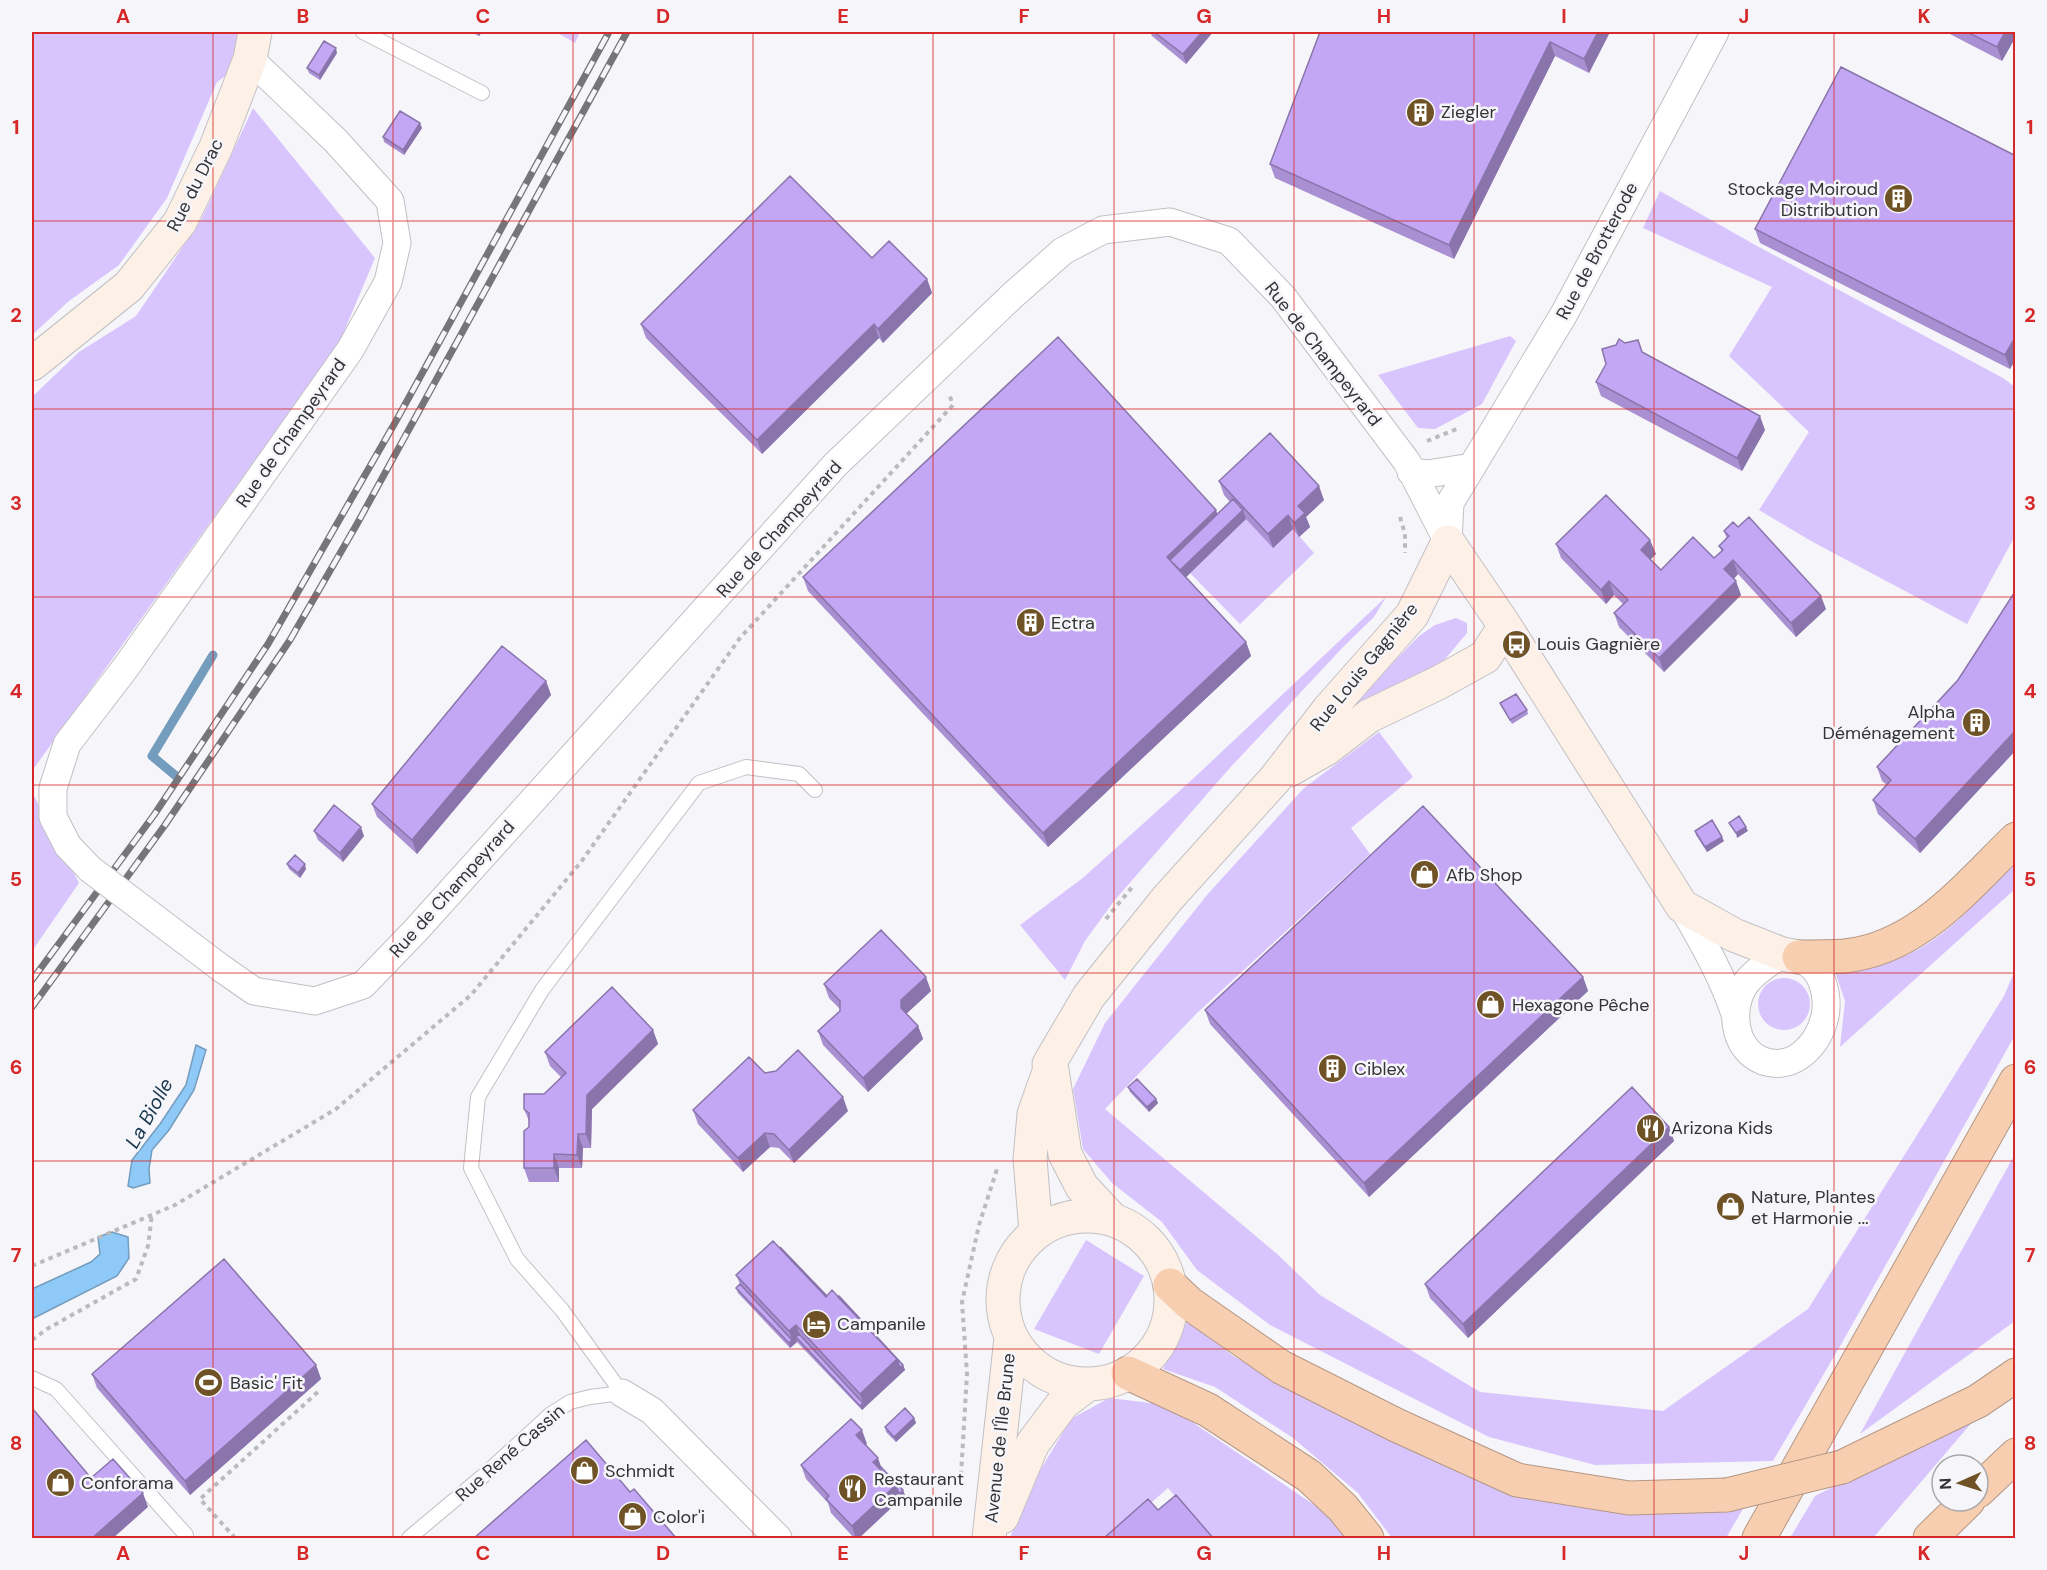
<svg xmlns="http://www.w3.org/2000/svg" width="2047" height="1570" font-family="'DM Sans',sans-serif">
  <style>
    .green { fill: #d9c5fe }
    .water { fill: #8ec9f7; stroke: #739cbd; stroke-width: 1.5 }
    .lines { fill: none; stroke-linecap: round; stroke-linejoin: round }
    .stream { stroke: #739cbd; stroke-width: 9 }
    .lane-casing { stroke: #c1c0c4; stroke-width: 16 }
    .street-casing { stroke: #c1c0c4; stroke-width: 29 }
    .secondary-casing { stroke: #c1c0c4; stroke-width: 35 }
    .highway-casing { stroke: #b39885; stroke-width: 35 }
    .path { stroke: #bbbabd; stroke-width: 4; stroke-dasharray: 4.5 4.5; stroke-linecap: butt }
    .lane { stroke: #fff; stroke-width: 14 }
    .street { stroke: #fff; stroke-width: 27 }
    .secondary { stroke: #fdf0e7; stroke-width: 33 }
    .highway { stroke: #f8ceb0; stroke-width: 33 }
    .rail-casing { stroke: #767678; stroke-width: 7 }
    .rail { stroke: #f6f5f9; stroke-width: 4.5; stroke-dasharray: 14; stroke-linecap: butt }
    .street-bridge-casing { stroke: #c1c0c4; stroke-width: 29; stroke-linecap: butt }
    .highway-bridge-casing { stroke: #b39885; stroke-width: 35; stroke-linecap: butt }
    .street-bridge { stroke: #fff; stroke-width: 27 }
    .highway-bridge { stroke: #f8ceb0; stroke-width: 33 }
    .wall { fill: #a990d2 }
    .shaded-wall { fill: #8975ab }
    .building { fill: #c4a7f4; stroke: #8975ab; stroke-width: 1.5 }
    .grid { fill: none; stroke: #d62828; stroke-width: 1.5; stroke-opacity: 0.55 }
    .labels { text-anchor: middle; stroke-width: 5; stroke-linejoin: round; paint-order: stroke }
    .poi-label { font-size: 18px; fill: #343435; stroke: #f6f5f9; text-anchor: start }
    .street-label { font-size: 18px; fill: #343435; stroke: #f6f5f9 }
    .water-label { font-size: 20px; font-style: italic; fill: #17374f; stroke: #f6f5f9 }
    .neatline { fill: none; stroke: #d62828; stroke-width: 2 }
    .grid-label { font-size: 20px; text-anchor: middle; font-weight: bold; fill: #d62828 }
  </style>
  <rect width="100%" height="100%" fill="#f6f5f9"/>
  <path class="green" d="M32 32H242L250 59 217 82 167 198 119 265 69 301 32 335Z
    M556 32H580L575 43Z
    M253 108 375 258 340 341 32 771V397L79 352 136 316 201 220Z
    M1660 191 1757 246 2003 378 2015 387V536L1967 624 1811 541 1759 510 1809 432 1729 356 1772 287 1643 228Z
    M1510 336 1516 341 1482 404 1435 429 1418 428 1378 375Z
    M1246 519 1293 529 1314 553 1240 624 1190 573Z
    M1386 597 1374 617 1345 645 1228 770 1114 901 1085 941 1065 980 1020 925 1084 877 1196 776Z
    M1456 618 1467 623V633L1441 664 1346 711 1419 636 1435 625Z
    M1379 732 1413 777 1351 828 1370 854 1196 1014 1105 1109 1276 1253 1320 1295 1480 1392 1663 1411 1808 1309 2004 996 2015 970V1035L1843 1341 1773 1461 1595 1465 1489 1437 1270 1325 1197 1270 1162 1222 1112 1183 1083 1149 1073 1089 1105 1023 1207 895 1304 788Z
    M32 792 79 883 32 951Z
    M2015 861V889L1840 1047 1845 1001 1834 969C1856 967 1878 966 1899 958 1947 941 1981 896 2015 861Z
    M1758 1004a26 26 0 1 1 52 0a26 26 0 1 1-52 0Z
    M2015 1154V1321L1860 1434Z
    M1086 1240 1144 1276 1099 1354 1034 1329Z
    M1188 1320 1233 1356 1392 1441 1744 1507 1726 1538H1392L1358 1493 1293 1438 1215 1387 1163 1369Z
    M1109 1398 1159 1404 1192 1422 1329 1515 1346 1538H1210L1168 1488 1111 1538H1010L1026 1494 1071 1419Z
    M1980 1413 1873 1538H1790L1815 1496Z"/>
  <path class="water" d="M196 1045 206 1050 194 1090 169 1130 152 1150 149 1169 150 1183 133 1188 128 1186 132 1160 160 1124 186 1085Z
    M112 1232 128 1237 129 1258 117 1276 32 1319V1289L91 1262 100 1254 98 1237Z"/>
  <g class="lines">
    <path class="stream" d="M176 776 152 756 213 655"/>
    <defs>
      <path id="lane" d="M363 32 482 93
        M32 1378 56 1389 186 1535
        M409 1538 483 1476 551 1414 570 1402 590 1397 622 1393 562 1310 517 1259 471 1168 478 1097 542 990 699 783 746 767 799 774 815 790"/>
      <path id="street" d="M1411 472 1427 474 1472 467
        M1448 541 1450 503 1564 314 1715 32
        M90 869 68 846 53 817V788L67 744 126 667 350 350 388 282 397 243 390 201 336 141 250 59
        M1682 906C1702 941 1722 975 1735 1014
        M1782 954C1770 962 1755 971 1746 983 1729 1006 1732 1049 1763 1061 1795 1072 1819 1043 1825 1016 1828 1002 1825 984 1817 972 1813 966 1805 961 1799 957
        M221 968 254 991 315 1001 363 985 416 930 835 465 1013 295 1063 251 1103 230 1170 222 1229 241 1283 297 1407 462 1448 542
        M622 1393 652 1411 778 1538"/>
      <path id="secondary" d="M32 364 129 286 180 222 216 147 250 59 255 32
        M1289 770 1326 749 1369 716 1438 683 1485 657 1505 626
        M1052 1070 1065 1154 1082 1187 1111 1218
        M1003 1300a84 84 0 1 1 168 0a84 84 0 1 1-168 0Z
        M1036 1232 1030 1159 1034 1114 1051 1066 1049 1064 1089 996 1167 899 1275 779 1329 709 1412 615 1448 542 1505 626 1682 906 1734 935 1782 954 1799 957
        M1002 1517 1033 1443 1063 1403 1088 1384
        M989 1538 1011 1338"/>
      <path id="highway" d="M1799 957C1815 957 1830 957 1845 956 1919 948 1966 887 2016 839
        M1170 1285 1189 1303 1281 1367 1396 1425 1517 1480 1629 1498 1727 1495
        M1128 1373 1208 1410 1309 1476 1343 1508 1367 1538
        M1842 1467 1978 1401 2016 1375
        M1978 1491 2016 1455
        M1759 1538 2016 1081
        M1930 1538 1968 1501"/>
    </defs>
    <use href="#lane" class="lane-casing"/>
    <use href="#street" class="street-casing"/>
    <use href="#secondary" class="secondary-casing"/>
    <use href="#highway" class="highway-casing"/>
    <path class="path" d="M1427 441 1459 428
      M1400 517 1405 534V553
      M1106 919 1133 886
      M32 1266 175 1205 336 1109 471 995 581 862 740 638 953 405 949 394
      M32 1340 47 1329 136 1279 148 1246 152 1214
      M961 1475 967 1374 962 1302 979 1225 997 1169
      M235 1538 200 1499 319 1391"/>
    <use href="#lane" class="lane"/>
    <use href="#street" class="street"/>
    <use href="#secondary" class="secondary"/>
    <use href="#highway" class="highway"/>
    <defs>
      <path id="rail" d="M32 980 154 815 268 644 396 421 609 32
        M32 1007 165 825 290 640 357 524 627 32"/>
    </defs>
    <use href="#rail" class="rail-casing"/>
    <use href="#rail" class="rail"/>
    <defs>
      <path id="street-bridge" d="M90 869 221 968"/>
      <path id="highway-bridge" d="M1727 1495 1842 1467"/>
    </defs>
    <use href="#street-bridge" class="street-bridge-casing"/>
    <use href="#highway-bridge" class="highway-bridge-casing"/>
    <use href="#street-bridge" class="street-bridge"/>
    <use href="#highway-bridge" class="highway-bridge"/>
  </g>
  <path class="wall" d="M471 32H482L479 36Z
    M1150 32H1213L1186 64 1152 36Z
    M1320 32H1610L1589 73 1555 56 1454 259 1275 178 1270 164Z
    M1946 32H2016V36L2002 61Z
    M337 53 320 80 309 73 307 68Z
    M422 128 404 155 384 142 383 137Z
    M2016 156V359L2010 369 1760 243 1755 229Z
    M872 258 927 279 932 293 883 343 879 338 762 454 646 338 641 324Z
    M1643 353 1765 430 1742 471 1601 396 1596 382Z
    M1219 481 1324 500 1306 517 1310 527 1299 537 1293 529 1273 548 1246 519 1186 577 1246 642 1251 656 1048 847 808 591 803 577 1218 514 1230 502 1224 495Z
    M1724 531 1826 609 1796 637 1738 574 1734 579 1741 595 1664 672 1619 627 1614 613 1623 604 1614 595 1606 604 1561 558 1556 544 1656 554 1650 559 1661 570 1714 558 1722 552 1719 546 1727 539Z
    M2016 590V750L1920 853 1878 814 1873 800 1887 785 1882 781 1877 767 1958 680Z
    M546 681 551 695 417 854 377 817 372 804Z
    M1500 703 1527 710 1528 714 1512 724 1502 707Z
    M314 831 364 836 343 862 318 840Z
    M1695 831 1724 841 1707 852 1696 835Z
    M287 864 306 869 300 878 289 869Z
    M1583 977 1588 991 1369 1197 1210 1024 1205 1010Z
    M824 984 931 991 906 1014 918 1026 923 1039 868 1092 823 1045 818 1031 840 1011V1009L829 998Z
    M653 1030 658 1044 592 1109 591 1148H583L582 1168H559V1182H529L524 1168 529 1127V1121L524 1109 544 1094 561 1077 550 1066 545 1052Z
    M765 1073 848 1111 794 1163 779 1148 770 1147 743 1172 698 1124 693 1110Z
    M1128 1087 1156 1099 1158 1103 1149 1112 1130 1092Z
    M1669 1127 1674 1141 1468 1338 1430 1298 1425 1284Z
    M736 1275 827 1296 903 1365 905 1370 862 1410 797 1342 790 1348 738 1293 736 1288 740 1284Z
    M316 1365 321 1379 190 1495 97 1388 92 1374Z
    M914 1418 916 1423 896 1442 886 1432 885 1427Z
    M867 1444 865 1445 881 1467 905 1495 858 1539H855L831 1513 828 1503 806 1479 801 1465Z"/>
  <path class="shaded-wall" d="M477 32H482L479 36Z
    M1202 32H1213L1186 64 1183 54Z
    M1598 32H1610L1589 73 1584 59Z
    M2005 32H2016V36L2002 61 1997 47Z
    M1550 42 1555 56 1454 259 1449 245Z
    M336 48 337 53 320 80 319 75Z
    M420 123 422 128 404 155 403 150Z
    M927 279 932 293 883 343 878 329Z
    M874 324 879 338 762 454 757 440Z
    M2016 336V359L2010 369 2005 355Z
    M1760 416 1765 430 1742 471 1737 458Z
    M1319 486 1324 500 1306 517 1310 527 1299 537 1294 523 1298 506Z
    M1216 510 1221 524 1175 568 1167 557Z
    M1243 510 1246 519 1182 581 1178 572Z
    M1288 515 1293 529 1273 548 1268 534Z
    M1650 540 1656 554 1646 564 1641 550Z
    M1733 560 1738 574 1729 583 1724 569Z
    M1609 581 1614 595 1606 604 1601 590Z
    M1736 581 1741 595 1664 672 1659 658Z
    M1821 596 1826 609 1796 637 1791 623Z
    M1246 642 1251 656 1048 847 1043 833Z
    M546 681 551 695 417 854 412 840Z
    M2016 730V750L1920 853 1915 839Z
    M361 827 364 836 343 862 340 853Z
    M1746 827 1748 831 1737 838 1736 833Z
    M1722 837 1724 841 1707 852 1705 847Z
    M305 864 306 869 300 878 298 873Z
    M926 977 931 991 906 1014 901 1008V1000Z
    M1583 977 1588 991 1369 1197 1364 1183Z
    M918 1026 923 1039 868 1092 863 1078Z
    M653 1030 658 1044 592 1109 591 1148 586 1134 587 1095Z
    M843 1097 848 1111 794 1163 789 1150Z
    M1156 1099 1158 1103 1149 1112 1147 1107Z
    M1669 1127 1674 1141 1468 1338 1463 1324Z
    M765 1133 770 1147 743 1172 738 1158Z
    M578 1134 583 1148 582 1168 577 1155Z
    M554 1154 559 1168V1182L554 1168Z
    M796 1325 801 1338 796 1337 797 1342 790 1348 789 1343 792 1340 789 1331Z
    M897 1359 903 1365 905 1370 865 1407 860 1394Z
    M316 1365 321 1379 190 1495 185 1481Z
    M863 1403 865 1407 862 1410 860 1406Z
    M914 1418 916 1423 896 1442 894 1437Z
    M862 1430 867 1444 861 1449 856 1435Z
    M878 1458 883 1472 873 1462Z
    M896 1485 903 1490 905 1495 858 1539H856L852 1526Z
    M143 1493 148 1507 112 1539H91Z"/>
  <path class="building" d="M1154 32H1202L1183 54Z
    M1320 32H1598L1584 59 1550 42 1449 245 1270 164Z
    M1967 32H2005L1997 47Z
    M324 41 336 48 319 75 307 68Z
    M1841 67 2016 156V336L2005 355 1755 229Z
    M400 111 420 123 403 150 383 137Z
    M790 176 872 258 889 241 927 279 878 329 874 324 757 440 641 324Z
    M1058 337 1216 510 1167 557 1246 642 1043 833 803 577Z
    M1619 339 1625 343 1638 340 1642 352 1760 416 1737 458 1596 382 1606 364 1602 349 1616 345Z
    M1270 433 1319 486 1298 506 1305 513 1294 523 1288 515 1268 534 1219 481Z
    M1606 495 1650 540 1641 550 1661 570 1693 537 1714 558 1723 550 1719 546 1729 536 1724 531 1733 522 1738 527 1749 517 1821 596 1791 623 1733 560 1724 569 1736 581 1659 658 1614 613 1628 600 1609 581 1601 590 1556 544Z
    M1233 499 1243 510 1180 570 1170 560Z
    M2016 590V730L1915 839 1873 800 1891 780 1877 767 1958 680Z
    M502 646 546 681 412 840 372 804Z
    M1516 694 1527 710 1510 720 1500 703Z
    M334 805 361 827 340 853 314 831Z
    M1423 806 1583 977 1364 1183 1205 1010Z
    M1739 816 1746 827 1736 833 1729 823Z
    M1712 820 1722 837 1705 847 1695 831Z
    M295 855 305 864 298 873 287 864Z
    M881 930 926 977 901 1000V1008L918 1026 863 1078 818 1031 840 1011V1001L824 984Z
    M612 987 653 1030 587 1095 586 1134H578L577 1155 554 1154V1168H524V1131L529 1127V1113L524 1109V1094H544L566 1073 545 1052Z
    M798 1050 843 1097 789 1150 774 1134 765 1133 738 1158 693 1110 749 1057 765 1073 776 1071Z
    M1137 1079 1156 1099 1147 1107 1128 1087Z
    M1632 1087 1669 1127 1463 1324 1425 1284Z
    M773 1241 826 1297 832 1290 897 1359 860 1394 796 1325 789 1331 736 1275Z
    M780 1247 827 1296 826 1297Z
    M224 1259 316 1365 185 1481 92 1374Z
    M740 1284 792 1340 789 1343 736 1288Z
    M839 1296 903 1365 900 1368 897 1359 838 1297Z
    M799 1334 863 1403 860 1406 796 1337Z
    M32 1408 91 1478 113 1459 143 1493 91 1539H32Z
    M905 1408 914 1418 894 1437 885 1427Z
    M851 1419 862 1430 856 1435 878 1458 873 1462 896 1485 852 1526 826 1499 829 1496 801 1465Z
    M586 1440 630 1492 634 1489 677 1539H473Z
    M881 1467 903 1490 899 1494 896 1485 880 1469Z
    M1176 1495 1214 1539H1103L1148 1499 1158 1510Z"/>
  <path class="grid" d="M213 32V1538M393 32V1538M573 32V1538M753 32V1538M933 32V1538M1114 32V1538M1294 32V1538M1474 32V1538M1654 32V1538M1834 32V1538M32 221H2016M32 409H2016M32 597H2016M32 785H2016M32 973H2016M32 1161H2016M32 1349H2016"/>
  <defs>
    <symbol id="building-disc" viewBox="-11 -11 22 22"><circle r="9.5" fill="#6f5225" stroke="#f6f5f9"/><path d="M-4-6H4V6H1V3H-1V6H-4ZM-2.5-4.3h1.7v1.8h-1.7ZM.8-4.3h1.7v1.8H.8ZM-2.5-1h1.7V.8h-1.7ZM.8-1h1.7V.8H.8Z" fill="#fff"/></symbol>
    <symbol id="bus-disc" viewBox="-11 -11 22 22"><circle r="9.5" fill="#6f5225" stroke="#f6f5f9"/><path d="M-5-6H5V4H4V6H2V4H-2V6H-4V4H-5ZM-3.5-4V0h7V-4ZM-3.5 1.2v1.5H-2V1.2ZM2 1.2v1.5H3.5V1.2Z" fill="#fff"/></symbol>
    <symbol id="shop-disc" viewBox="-11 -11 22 22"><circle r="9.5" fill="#6f5225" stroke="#f6f5f9"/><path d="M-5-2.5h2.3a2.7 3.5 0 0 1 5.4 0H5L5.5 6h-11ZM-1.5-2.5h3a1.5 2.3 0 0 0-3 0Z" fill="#fff"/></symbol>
    <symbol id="restaurant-disc" viewBox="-11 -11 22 22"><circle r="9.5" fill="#6f5225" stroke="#f6f5f9"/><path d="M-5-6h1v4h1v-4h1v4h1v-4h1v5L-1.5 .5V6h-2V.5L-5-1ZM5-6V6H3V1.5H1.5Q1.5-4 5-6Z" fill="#fff"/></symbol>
    <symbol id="hotel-disc" viewBox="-11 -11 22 22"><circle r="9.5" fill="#6f5225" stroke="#f6f5f9"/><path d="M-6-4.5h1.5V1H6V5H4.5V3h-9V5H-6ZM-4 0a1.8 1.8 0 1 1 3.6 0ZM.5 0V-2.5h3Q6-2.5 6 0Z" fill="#fff"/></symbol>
    <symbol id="stadium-disc" viewBox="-11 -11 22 22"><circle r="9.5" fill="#6f5225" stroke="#f6f5f9"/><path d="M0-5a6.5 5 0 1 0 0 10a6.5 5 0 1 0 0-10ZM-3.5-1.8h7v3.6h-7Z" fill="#fff"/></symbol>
  </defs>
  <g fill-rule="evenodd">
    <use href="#building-disc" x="1404" y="96" width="33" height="33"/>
    <use href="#building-disc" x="1882" y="182" width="33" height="33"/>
    <use href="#building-disc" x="1014" y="606" width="33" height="33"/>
    <use href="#bus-disc" x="1500" y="628" width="33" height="33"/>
    <use href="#building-disc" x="1960" y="706" width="33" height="33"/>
    <use href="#shop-disc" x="1408" y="858" width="33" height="33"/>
    <use href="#shop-disc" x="1474" y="988" width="33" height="33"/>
    <use href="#building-disc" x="1316" y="1052" width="33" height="33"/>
    <use href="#restaurant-disc" x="1634" y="1112" width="33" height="33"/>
    <use href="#shop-disc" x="1714" y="1190" width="33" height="33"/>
    <use href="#hotel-disc" x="800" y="1308" width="33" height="33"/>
    <use href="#stadium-disc" x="192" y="1366" width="33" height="33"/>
    <use href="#shop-disc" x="568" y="1454" width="33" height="33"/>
    <use href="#shop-disc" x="44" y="1466" width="33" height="33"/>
    <use href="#restaurant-disc" x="836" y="1472" width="33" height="33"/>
    <use href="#shop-disc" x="616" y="1500" width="33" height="33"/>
  </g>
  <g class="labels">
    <g class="poi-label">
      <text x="1441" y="118">Ziegler</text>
      <text x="1878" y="195" text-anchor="end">Stockage Moiroud<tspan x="1878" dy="21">Distribution</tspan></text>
      <text x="1051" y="629">Ectra</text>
      <text x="1537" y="650">Louis Gagnière</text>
      <text x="1955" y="718" text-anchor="end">Alpha<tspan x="1955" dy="21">Déménagement</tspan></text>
      <text x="1446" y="881">Afb Shop</text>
      <text x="1512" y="1011">Hexagone Pêche</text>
      <text x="1354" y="1075">Ciblex</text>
      <text x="1671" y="1134">Arizona Kids</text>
      <text x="1751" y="1203">Nature, Plantes<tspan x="1751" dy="21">et Harmonie ...</tspan></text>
      <text x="837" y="1330">Campanile</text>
      <text x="230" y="1389">Basic' Fit</text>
      <text x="605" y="1477">Schmidt</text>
      <text x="874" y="1485">Restaurant<tspan x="874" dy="21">Campanile</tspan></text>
      <text x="81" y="1489">Conforama</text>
      <text x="653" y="1523">Color'i</text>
    </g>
    <g class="street-label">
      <text transform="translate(195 185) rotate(-63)" y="6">Rue du Drac</text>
      <text transform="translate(1597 251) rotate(-62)" y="6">Rue de Brotterode</text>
      <text transform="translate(1323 354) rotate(52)" y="6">Rue de Champeyrard</text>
      <text transform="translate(291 433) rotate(-55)" y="6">Rue de Champeyrard</text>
      <text transform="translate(779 529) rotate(-48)" y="6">Rue de Champeyrard</text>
      <text transform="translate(1364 667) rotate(-51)" y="6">Rue Louis Gagnière</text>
      <text transform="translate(452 889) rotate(-48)" y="6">Rue de Champeyrard</text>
      <text transform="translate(1000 1438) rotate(-84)" y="6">Avenue de l'Île Brune</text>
      <text transform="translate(510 1453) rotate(-41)" y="6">Rue René Cassin</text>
    </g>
    <g class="water-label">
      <text transform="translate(149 1113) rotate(-61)" y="7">La Biolle</text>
    </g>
  </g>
  <rect width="2047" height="1570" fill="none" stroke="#f6f5f9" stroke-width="66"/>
  <g transform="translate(1960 1483) rotate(267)"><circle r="28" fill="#f6f5f9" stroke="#a8a8ab" stroke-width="1.5"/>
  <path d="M0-4.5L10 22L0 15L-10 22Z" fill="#6f5225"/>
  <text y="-9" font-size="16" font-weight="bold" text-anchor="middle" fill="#343435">N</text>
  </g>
  <rect x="33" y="33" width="1981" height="1504" class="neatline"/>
  <g class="grid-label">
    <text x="123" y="23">A</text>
    <text x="303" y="23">B</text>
    <text x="483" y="23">C</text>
    <text x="663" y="23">D</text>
    <text x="843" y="23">E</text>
    <text x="1024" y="23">F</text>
    <text x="1204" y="23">G</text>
    <text x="1384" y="23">H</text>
    <text x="1564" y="23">I</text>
    <text x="1744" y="23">J</text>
    <text x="1924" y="23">K</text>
    <text x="16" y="134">1</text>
    <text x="2030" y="134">1</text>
    <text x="16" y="322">2</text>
    <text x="2030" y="322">2</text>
    <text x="16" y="510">3</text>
    <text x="2030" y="510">3</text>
    <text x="16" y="698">4</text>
    <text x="2030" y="698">4</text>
    <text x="16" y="886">5</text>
    <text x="2030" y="886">5</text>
    <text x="16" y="1074">6</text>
    <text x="2030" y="1074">6</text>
    <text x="16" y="1262">7</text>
    <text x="2030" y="1262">7</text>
    <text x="16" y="1450">8</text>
    <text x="2030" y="1450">8</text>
    <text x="123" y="1560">A</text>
    <text x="303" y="1560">B</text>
    <text x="483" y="1560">C</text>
    <text x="663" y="1560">D</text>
    <text x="843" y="1560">E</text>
    <text x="1024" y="1560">F</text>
    <text x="1204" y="1560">G</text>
    <text x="1384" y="1560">H</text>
    <text x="1564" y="1560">I</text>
    <text x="1744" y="1560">J</text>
    <text x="1924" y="1560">K</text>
  </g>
</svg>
